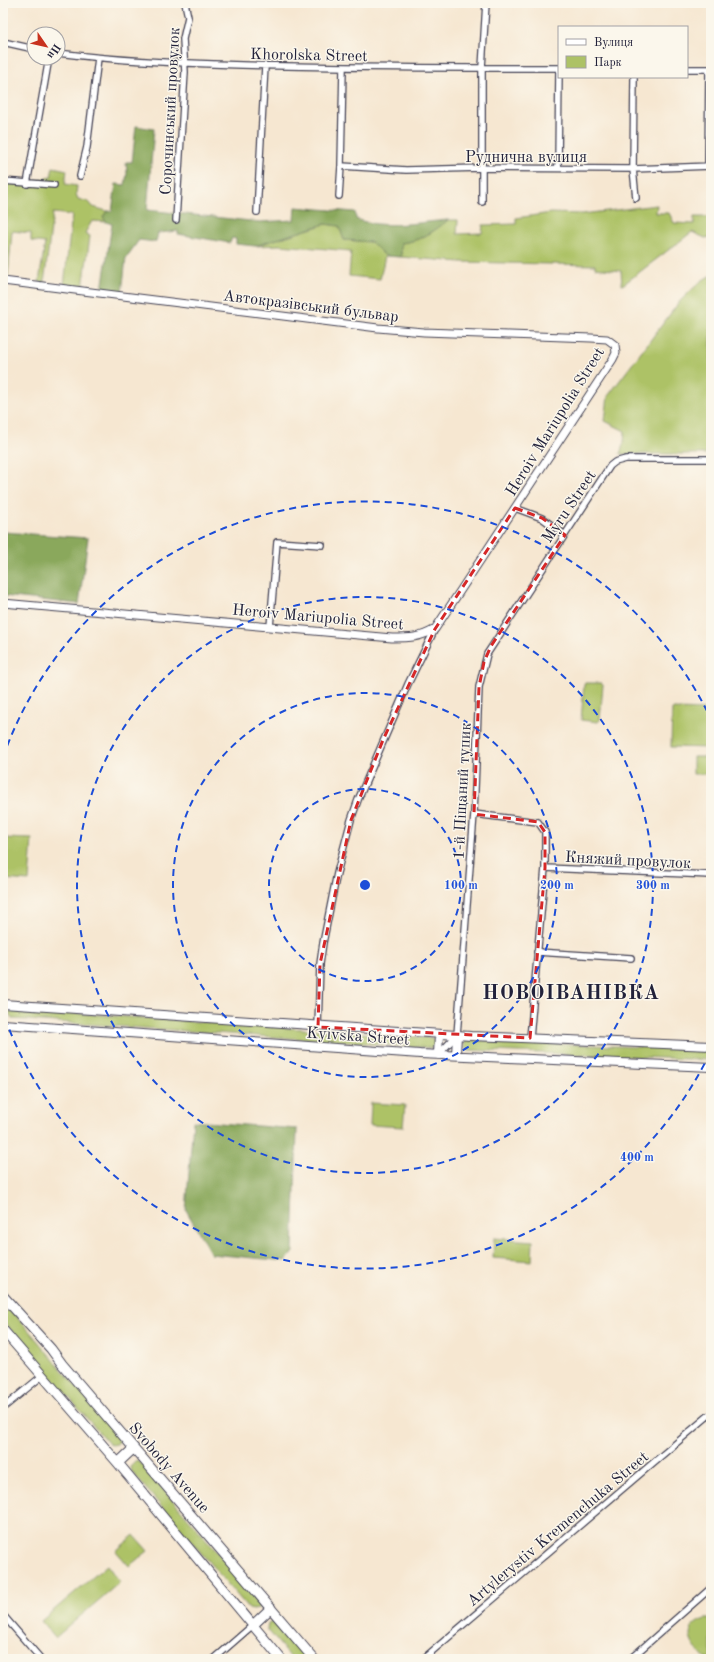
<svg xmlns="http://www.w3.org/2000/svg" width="714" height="1662" font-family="'Old Standard TT',serif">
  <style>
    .green { fill: #adc266; stroke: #687250 }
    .forest { fill: #8aa85b; stroke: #56654b }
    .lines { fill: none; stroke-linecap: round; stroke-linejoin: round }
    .minor-casing { stroke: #424052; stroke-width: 8 }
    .tertiary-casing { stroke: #424052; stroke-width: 9 }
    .secondary-casing { stroke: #424052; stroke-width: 10 }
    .trunk-casing { stroke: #424052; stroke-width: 11 }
    .minor { stroke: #fff; stroke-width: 5.5 }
    .tertiary { stroke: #fff; stroke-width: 7 }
    .secondary { stroke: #fff; stroke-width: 8 }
    .trunk { stroke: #fff; stroke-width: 9 }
    .marked { fill: none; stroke: #d62828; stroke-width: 3; stroke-dasharray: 8 5; stroke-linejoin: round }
    .ring { fill: none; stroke: #1d4ed8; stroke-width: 2; stroke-dasharray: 7 5 }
    .labels { text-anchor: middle; stroke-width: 3; stroke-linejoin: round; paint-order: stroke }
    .street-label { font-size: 16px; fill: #22223b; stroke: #fbf7ec }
    .district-label { font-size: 20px; font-weight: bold; letter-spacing: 1px; fill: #22223b; stroke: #fbf7ec }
    .centre { fill: #1d4ed8; stroke: #fbf7ec; stroke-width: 2 }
    .ring-label { font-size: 12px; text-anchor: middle; font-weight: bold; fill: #1d4ed8; stroke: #fbf7ec; stroke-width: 3; stroke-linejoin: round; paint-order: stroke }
  </style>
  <rect width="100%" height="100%" fill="#fbf7ec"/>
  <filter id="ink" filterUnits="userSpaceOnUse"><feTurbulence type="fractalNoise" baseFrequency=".025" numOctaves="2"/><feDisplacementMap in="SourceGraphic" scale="8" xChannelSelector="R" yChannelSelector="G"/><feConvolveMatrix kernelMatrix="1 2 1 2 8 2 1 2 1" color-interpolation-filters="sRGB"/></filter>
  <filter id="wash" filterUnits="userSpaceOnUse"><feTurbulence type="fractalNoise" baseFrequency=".012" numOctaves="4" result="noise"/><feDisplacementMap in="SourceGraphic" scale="16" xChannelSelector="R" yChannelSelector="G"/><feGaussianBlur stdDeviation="0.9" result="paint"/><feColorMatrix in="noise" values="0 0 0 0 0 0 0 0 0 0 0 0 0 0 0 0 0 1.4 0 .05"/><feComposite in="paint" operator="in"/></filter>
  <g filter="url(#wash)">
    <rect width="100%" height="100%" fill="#f6e7d1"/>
    <path class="green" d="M53 167 67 170 65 184 77 186 76 194 78 199 89 202 93 207 107 211 103 217 106 222 92 221 85 233 90 236 83 288 64 286 72 215 53 213 44 283 39 282 45 243 31 241V233L12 231 8 277H3V179L24 182 25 180 34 181 51 177Z
      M657 205 656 213H669L674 223 694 224V217H711V237L705 238 692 232 624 284 622 285 621 271 595 268V265L461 262 401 257V243C421 241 433 232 448 220H458L457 234 482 233 483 225 516 224V218L551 213 582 214Z
      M325 224 339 226 344 240 371 242 385 256 380 279 349 276 351 251 280 245 255 246Z
      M711 275V454H620L624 442 625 431 605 421 608 396 680 301 701 281Z
      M585 683H601L603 685 600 720 598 722 581 720 584 685Z
      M672 709 711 710V748L671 747Z
      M693 757H711V774H693Z
      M3 838 32 839 29 881 3 879Z
      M14 1009 433 1038 436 1041 435 1046 432 1048 13 1019 9 1014 10 1010Z
      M469 1040 711 1050V1060L467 1050 464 1045 465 1041Z
      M371 1103 405 1105 403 1127 370 1125Z
      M494 1238 533 1241 532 1261 493 1258Z
      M3 1300 118 1436 119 1441C117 1444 113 1446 109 1444L3 1321Z
      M136 1461 140 1462 260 1602 258 1608 254 1610 249 1609 131 1471 130 1467Z
      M134 1535 148 1551 129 1566 116 1551Z
      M107 1565 120 1582 55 1638 41 1621Z
      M706 1619H711V1659H705C701 1654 693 1647 691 1640 687 1629 696 1621 706 1619Z
      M274 1621 277 1622 309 1659H292L267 1629 268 1624Z"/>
    <path class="forest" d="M136 126 154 129 147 210 260 222 294 220 295 207 355 212 356 219C384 230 419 222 448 220 433 232 421 241 401 243V257L385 256 371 242 344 240 339 226 325 224 255 246 236 244V239L232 238 230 243 178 234V231L158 233 156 242 139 240 126 258 122 293 102 290 112 224 106 222 103 217 107 211H112L116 184 125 185 127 173 126 162H132Z
      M3 532 88 538 79 604 3 596Z
      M193 1121 297 1129 293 1252 286 1261 211 1254 186 1210Z"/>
  </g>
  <g filter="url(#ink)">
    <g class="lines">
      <defs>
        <path id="minor" d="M3 42 34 49
          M58 53C119 61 180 63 242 65 348 68 453 68 559 68
          M687 69H711
          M634 77 633 169 636 198
          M341 166 406 170 481 168 633 169 711 166
          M708 166 709 69
          M558 168 559 68
          M80 176 87 147 98 58
          M3 181 54 185
          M27 184 49 58
          M339 196 341 166 343 68
          M482 202V68L486 3
          M257 212 265 66
          M176 220 185 72 183 39 188 17 185 3
          M515 508 542 518 565 535
          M270 627 277 542 322 545
          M474 814 538 822 545 832V868L530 1038
          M545 868 711 875
          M537 952 631 958
          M318 1027 320 964 323 943 337 873 351 820 358 800 408 684 435 629
          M438 1055 457 1035 474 814 479 687 487 654 610 466 615 462 626 459H711
          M3 1408 42 1376
          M3 1615 41 1659
          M214 1659 253 1625
          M423 1659 708 1416
          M630 1659 711 1588"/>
        <path id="tertiary" d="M3 281 378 328 424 332 591 338 607 339 615 345 616 353 613 359 435 629C420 638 410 638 392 638L3 603"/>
        <path id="secondary" d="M3 1004 471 1036 711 1046
          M3 1024 420 1054 711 1067
          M438 1055 439 1034
          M456 1055 457 1035"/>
        <path id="trunk" d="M3 1296 51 1349 62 1364 314 1659
          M3 1330 118 1463 281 1659
          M118 1463 134 1448
          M253 1625 271 1608"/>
      </defs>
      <use href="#minor" class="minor-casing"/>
      <use href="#tertiary" class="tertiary-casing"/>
      <use href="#secondary" class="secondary-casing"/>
      <use href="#trunk" class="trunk-casing"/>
      <use href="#minor" class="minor"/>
      <use href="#tertiary" class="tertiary"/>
      <use href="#secondary" class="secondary"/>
      <use href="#trunk" class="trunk"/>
    </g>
  </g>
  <path class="marked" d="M515 508 542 518 565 535 491 646 484 662 479 687 474 814 538 822 545 832V868L530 1038 318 1027 320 964 351 820 383 740 435 629Z"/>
  <g class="ring">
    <circle cx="365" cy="885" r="96"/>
    <circle cx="365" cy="885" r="192"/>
    <circle cx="365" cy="885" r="288"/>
    <path d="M710 1053A384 384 0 0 1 3 1013M3 757A384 384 0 0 1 710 717"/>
  </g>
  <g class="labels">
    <g class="street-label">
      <text transform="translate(309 54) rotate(1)" y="6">Khorolska Street</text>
      <text transform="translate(169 111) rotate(-87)" y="6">Сорочинський провулок</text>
      <text x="526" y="162">Руднична вулиця</text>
      <text transform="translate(311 305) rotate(7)" y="6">Автокразівський бульвар</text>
      <text transform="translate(554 421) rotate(-58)" y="6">Heroiv Mariupolia Street</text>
      <text transform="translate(568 506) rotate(-56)" y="6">Myru Street</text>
      <text transform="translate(318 616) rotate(5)" y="6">Heroiv Mariupolia Street</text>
      <text transform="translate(461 791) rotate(-87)" y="6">1-й Піщаний тупик</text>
      <text transform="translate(628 859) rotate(3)" y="6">Княжий провулок</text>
      <text transform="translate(358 1035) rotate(4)" y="6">Kyivska Street</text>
      <text transform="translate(170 1467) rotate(49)" y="6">Svobody Avenue</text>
      <text transform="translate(557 1528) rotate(-40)" y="6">Artylerystiv Kremenchuka Street</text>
    </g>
    <g class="district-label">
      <text x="571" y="999">НОВОІВАНІВКА</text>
    </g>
  </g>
  <circle cx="365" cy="885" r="6" class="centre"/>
  <g class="ring-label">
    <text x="461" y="889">100 m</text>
    <text x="557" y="889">200 m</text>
    <text x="653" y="889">300 m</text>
    <text x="637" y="1161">400 m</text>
  </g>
  <rect width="714" height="1662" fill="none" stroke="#fbf7ec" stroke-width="16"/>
  <rect x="558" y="26" width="130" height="52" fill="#fbf7ec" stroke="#a4a2a5"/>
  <rect x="566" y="39" width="20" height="6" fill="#ffffff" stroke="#a4a2a5"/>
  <text x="594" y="46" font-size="12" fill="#22223b">Вулиця</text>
  <rect x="566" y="56" width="20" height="12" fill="#adc266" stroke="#a4a2a5"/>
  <text x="594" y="66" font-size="12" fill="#22223b">Парк</text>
  <g transform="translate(46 46) rotate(124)"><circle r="19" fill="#fbf7ec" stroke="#a4a2a5"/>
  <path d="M0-3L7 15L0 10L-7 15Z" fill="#c8321e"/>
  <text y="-6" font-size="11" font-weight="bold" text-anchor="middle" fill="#22223b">Пн</text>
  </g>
</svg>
